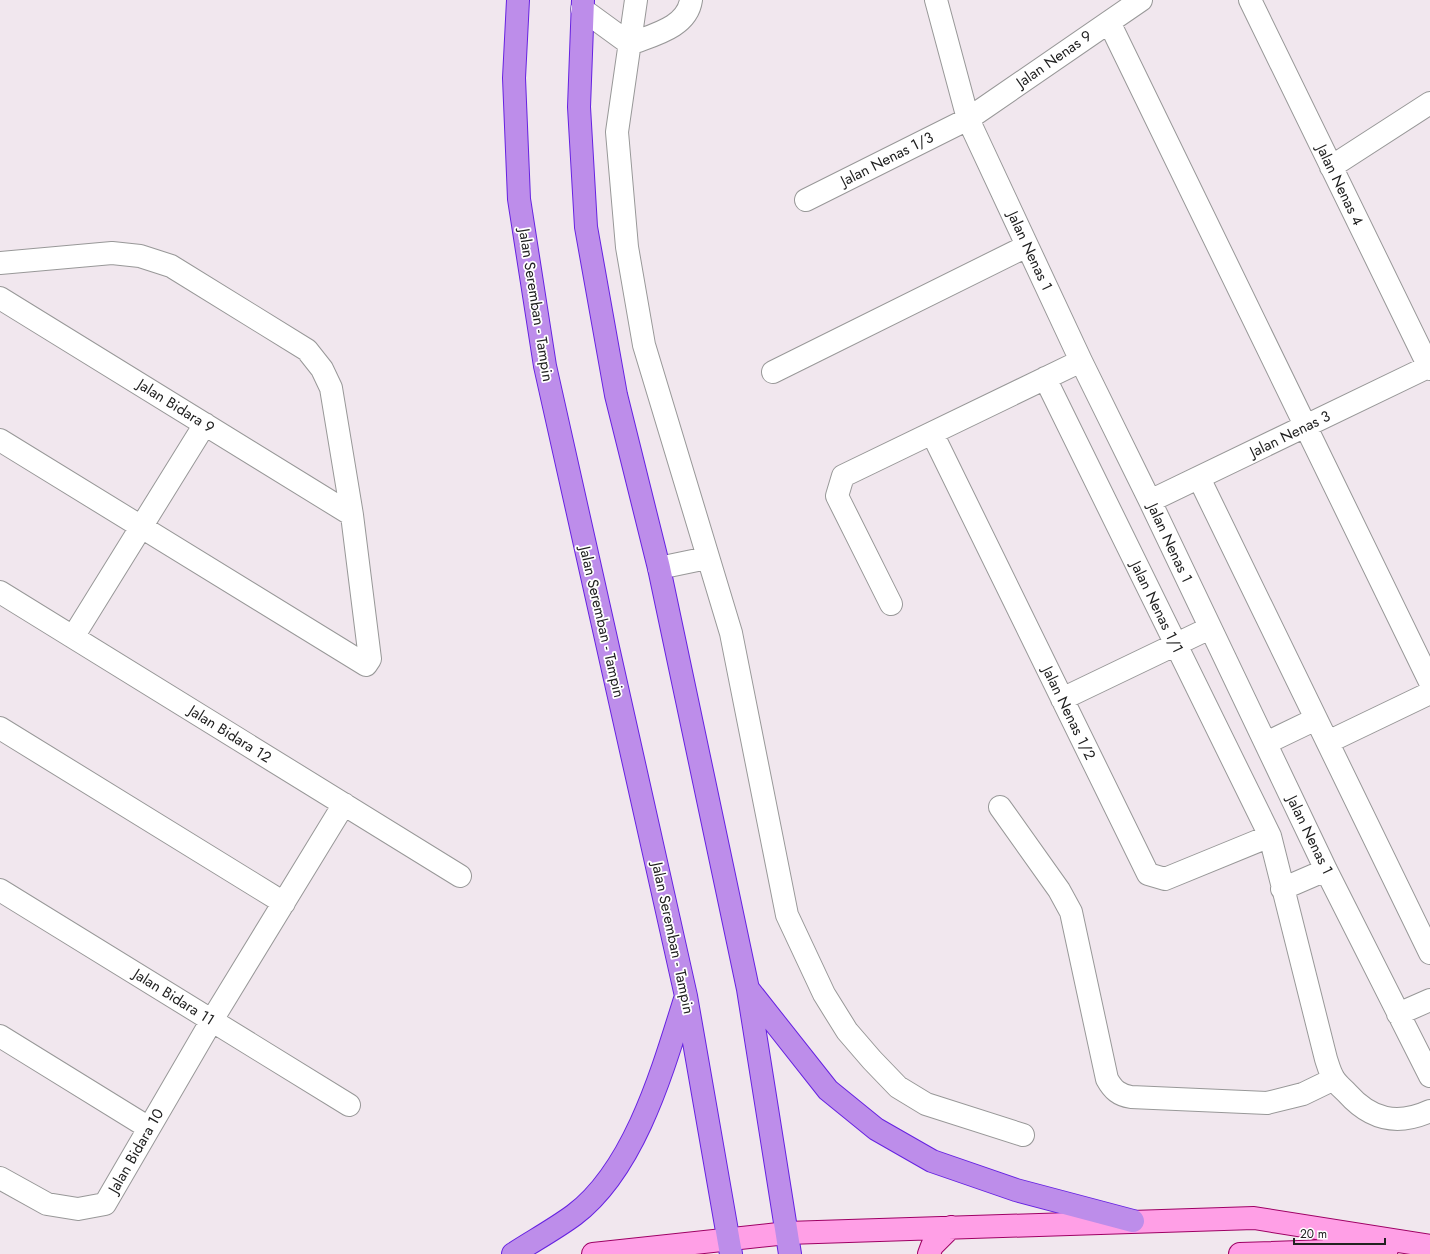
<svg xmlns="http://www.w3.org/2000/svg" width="1430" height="1254" font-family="Jost,sans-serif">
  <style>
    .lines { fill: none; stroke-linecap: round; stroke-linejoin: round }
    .minor-casing { stroke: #989898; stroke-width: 24 }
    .major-casing { stroke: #9e0064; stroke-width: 24 }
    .highway-casing { stroke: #6622e1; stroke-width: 24 }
    .minor { stroke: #fff; stroke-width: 22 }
    .major { stroke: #ff9fe6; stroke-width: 22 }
    .highway { stroke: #bd8dea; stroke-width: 22 }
    .labels { text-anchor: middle; stroke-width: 3.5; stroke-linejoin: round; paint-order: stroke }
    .street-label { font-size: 15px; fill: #212121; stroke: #fff }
  </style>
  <rect width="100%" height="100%" fill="#f1e7ee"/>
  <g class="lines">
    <defs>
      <path id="minor" d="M636 0 617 132 627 247 644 345 731 633 787 915 824 994 847 1031 872 1060 898 1087 926 1104 1023 1135
        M936 0 968 119 1081 361 1150 501 1326 870 1430 1076
        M1250 0 1430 369
        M582 9 630 44C652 35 687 28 691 0
        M1109 22 1430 682
        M1331 167 1430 103
        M806 200 968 119 1141 0
        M0 263 112 253 140 256 171 266 307 350 322 369 331 388 352 515 370 659 366 665 0 440
        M0 298 352 515
        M773 372 1027 246
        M1045 378 1270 836 1326 1059C1328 1065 1330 1073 1334 1079 1337 1084 1342 1088 1347 1093 1371 1120 1397 1126 1430 1111
        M932 433 1148 874 1165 879 1270 836
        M1199 478 1430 953
        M1150 501 1430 366
        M659 568 707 558
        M0 592 460 876
        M891 604 837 496 843 476 1081 361
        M73 637 205 424
        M1062 699 1210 628
        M0 728 284 903
        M1328 742 1430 693
        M1266 743 1316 719
        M1000 807 1059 890 1071 912 1107 1079C1113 1090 1119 1095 1131 1097L1267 1103 1303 1094 1334 1079
        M1282 889 1326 870
        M0 890 349 1105
        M1398 1014 1430 1000
        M0 1036 149 1128
        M0 1178 47 1204 78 1209 105 1204 212 1020 344 804"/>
      <path id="major" d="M593 1254 787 1233 1254 1218 1430 1246
        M929 1254 932 1246 951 1227
        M1240 1254 1387 1249"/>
      <path id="highway" d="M518 0 514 78 519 199 545 366 686 996 731 1254
        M583 0 579 107 586 227 616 395 659 568 748 989 790 1254
        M749 990 828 1090 876 1129 932 1161 1016 1190 1133 1221
        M513 1254C533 1241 555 1229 574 1215 635 1169 663 1069 685 999"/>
    </defs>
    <use href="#minor" class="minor-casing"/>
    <use href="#major" class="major-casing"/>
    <use href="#highway" class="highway-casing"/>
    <use href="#minor" class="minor"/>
    <use href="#major" class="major"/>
    <use href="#highway" class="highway"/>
  </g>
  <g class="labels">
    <g class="street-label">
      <text transform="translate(1054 59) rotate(-35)" y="5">Jalan Nenas 9</text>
      <text transform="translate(887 159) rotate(-27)" y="5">Jalan Nenas 1/3</text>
      <text transform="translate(1340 185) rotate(64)" y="5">Jalan Nenas 4</text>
      <text transform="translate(1030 251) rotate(65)" y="5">Jalan Nenas 1</text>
      <text transform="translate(536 305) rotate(81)" y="5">Jalan Seremban - Tampin</text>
      <text transform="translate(176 406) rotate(32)" y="5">Jalan Bidara 9</text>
      <text transform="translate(1290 434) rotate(-26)" y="5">Jalan Nenas 3</text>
      <text transform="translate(1170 543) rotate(65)" y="5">Jalan Nenas 1</text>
      <text transform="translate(1157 607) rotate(64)" y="5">Jalan Nenas 1/1</text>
      <text transform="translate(602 622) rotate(77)" y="5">Jalan Seremban - Tampin</text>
      <text transform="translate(1069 713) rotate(64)" y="5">Jalan Nenas 1/2</text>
      <text transform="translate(230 734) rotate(32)" y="5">Jalan Bidara 12</text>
      <text transform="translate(1310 835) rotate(64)" y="5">Jalan Nenas 1</text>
      <text transform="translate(673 938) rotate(78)" y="5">Jalan Seremban - Tampin</text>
      <text transform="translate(174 997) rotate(32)" y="5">Jalan Bidara 11</text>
      <text transform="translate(136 1151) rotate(-60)" y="5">Jalan Bidara 10</text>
    </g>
  </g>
  <path d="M1294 1238v6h91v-6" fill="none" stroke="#212121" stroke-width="2"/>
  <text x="1300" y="1238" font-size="12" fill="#212121" stroke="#ffffff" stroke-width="3" paint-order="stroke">20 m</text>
</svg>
